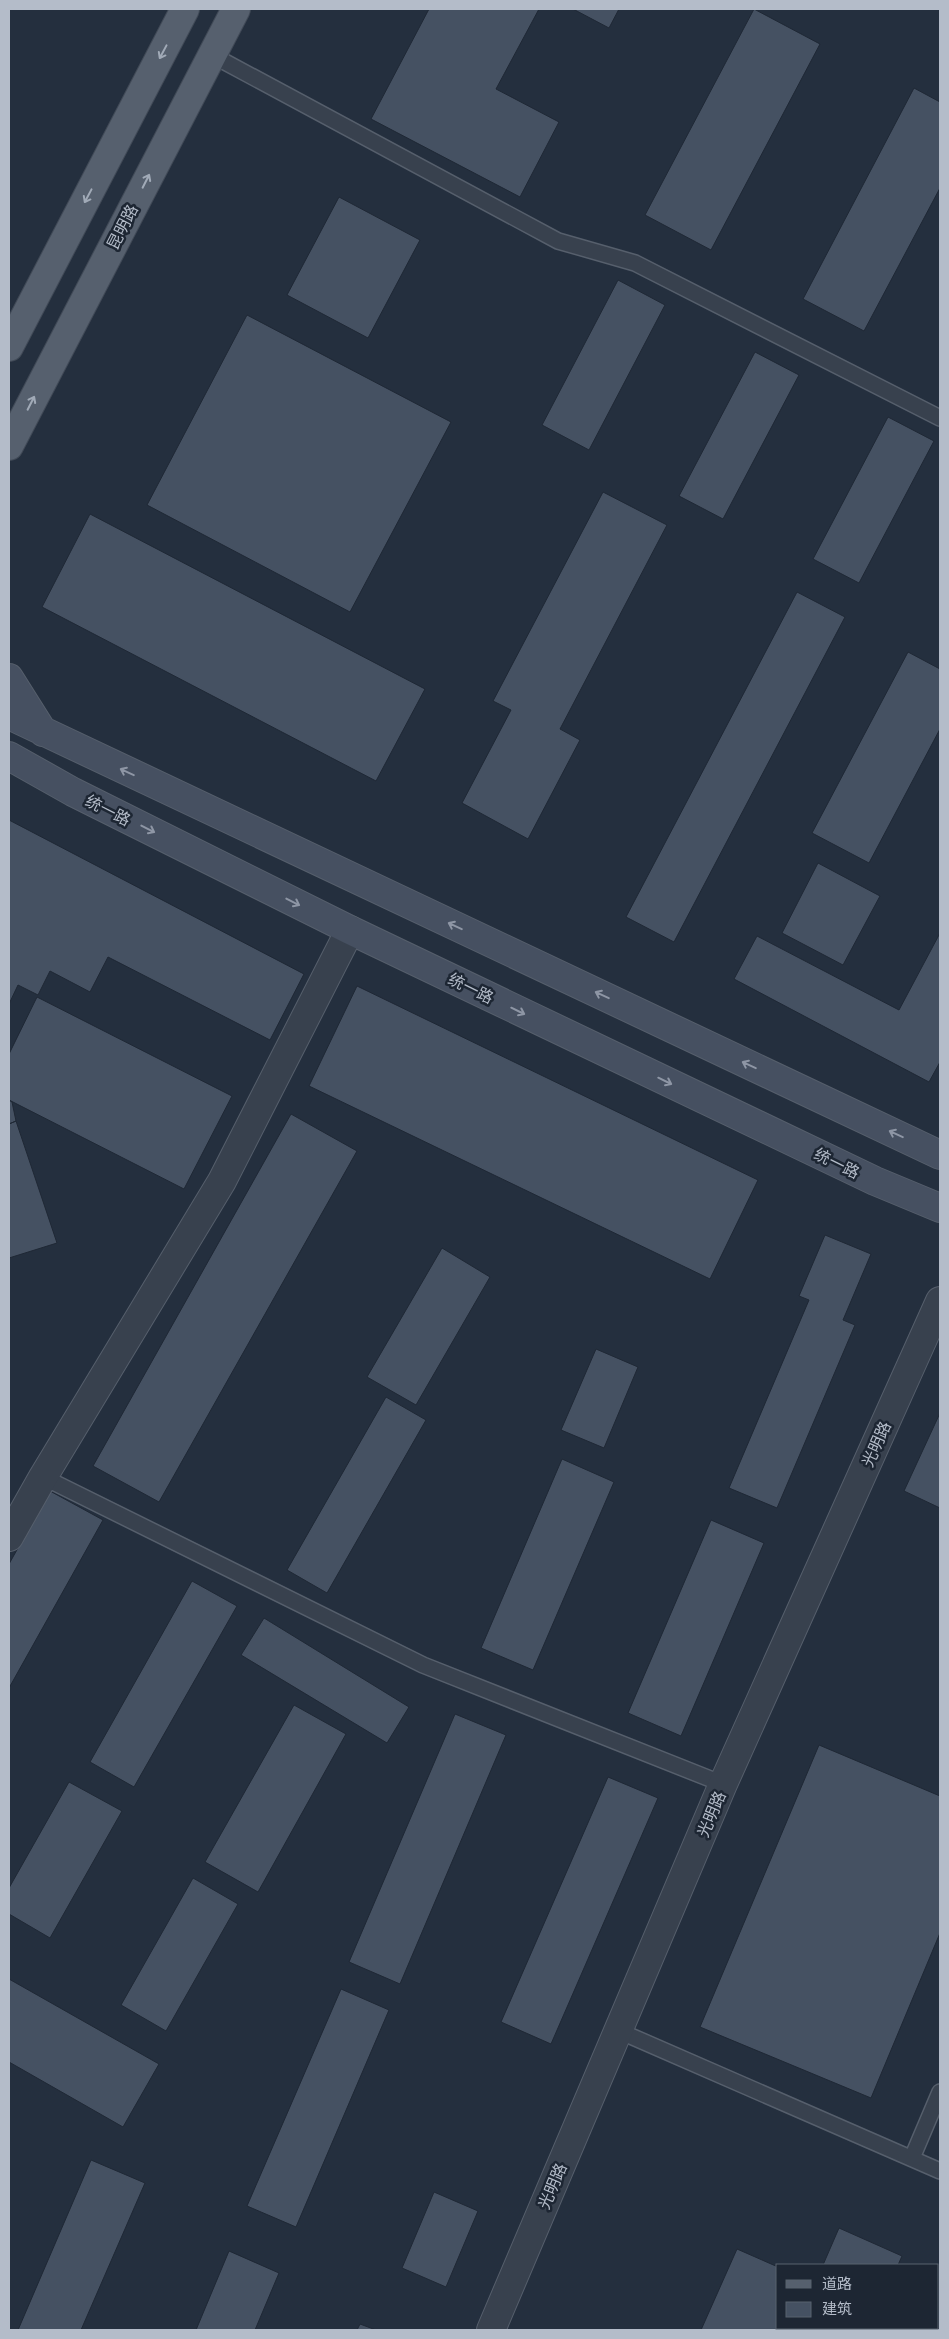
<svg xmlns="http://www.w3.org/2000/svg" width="949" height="2339" font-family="Poppins,'Noto Sans SC',sans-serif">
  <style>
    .building { fill: #455162; stroke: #1f2835 }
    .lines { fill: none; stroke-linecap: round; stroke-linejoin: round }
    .service-casing { stroke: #565f6c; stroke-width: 18 }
    .minor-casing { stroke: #565f6c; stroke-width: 30 }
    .tertiary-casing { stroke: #565f6c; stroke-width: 30 }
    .secondary-casing { stroke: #565f6c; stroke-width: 30 }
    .primary-casing { stroke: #414a57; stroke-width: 30 }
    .service { stroke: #38414e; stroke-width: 15 }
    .minor { stroke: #38414e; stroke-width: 28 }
    .tertiary { stroke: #38414e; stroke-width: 28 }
    .secondary { stroke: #465061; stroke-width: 28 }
    .primary { stroke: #56606e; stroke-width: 28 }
    .oneway { stroke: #a1aab7 }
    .oneway2 { stroke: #8e96a5 }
    .labels { text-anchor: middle; stroke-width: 5; stroke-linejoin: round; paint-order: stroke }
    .street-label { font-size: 16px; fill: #b4bcc9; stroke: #1d2633 }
  </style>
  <rect width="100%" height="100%" fill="#242f3e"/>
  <path class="building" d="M429 9H539L496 89 559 122 520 197 371 119Z
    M573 9H619L609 28Z
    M754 9 820 44 711 250 645 215Z
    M914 88 940 102V188L864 331 803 299Z
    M339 197 420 240 368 338 287 295Z
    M618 280 665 305 589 450 542 425Z
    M247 315 451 422 350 612 147 505Z
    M755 352 799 375 723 519 679 496Z
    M888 417 934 441 859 583 813 559Z
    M603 492 667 525 560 729 580 740 528 839 462 803 511 710 493 701Z
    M90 514 425 689 376 781 42 607Z
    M797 592 845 617 674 942 626 917Z
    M908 652 940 669V729L869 863 812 833Z
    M9 820 304 974 270 1040 108 957 90 992 50 971 38 995 18 985 9 1004Z
    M818 863 880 896 843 965 782 933Z
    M940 933V1062L929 1082 734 979 757 936 899 1010Z
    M357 986 758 1180 710 1279 309 1086Z
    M37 997 232 1096 184 1189 9 1100V1054Z
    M9 1100 12 1102 16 1121 9 1124Z
    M291 1114 357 1151 159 1502 93 1466Z
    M16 1121 57 1243 9 1258V1124Z
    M825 1235 871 1254 843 1320 855 1325 777 1508 729 1488 809 1300 799 1296Z
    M442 1248 490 1277 416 1405 367 1377Z
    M596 1349 638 1367 604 1448 561 1430Z
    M386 1397 426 1420 327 1593 287 1570Z
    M940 1413V1508L904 1491Z
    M562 1459 614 1482 533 1670 481 1648Z
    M50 1491 103 1520 9 1688V1564Z
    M711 1520 764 1543 681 1736 628 1713Z
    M192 1581 237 1606 134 1787 90 1762Z
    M264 1618 409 1707 387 1743 241 1655Z
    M294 1705 346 1734 258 1892 205 1862Z
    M455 1714 506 1735 400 1984 349 1962Z
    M819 1745 940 1796V1933L871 2098 700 2027Z
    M608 1777 658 1798 551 2044 501 2022Z
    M69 1782 122 1811 50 1938 9 1914V1888Z
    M193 1878 238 1904 166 2031 121 2005Z
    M9 1979 159 2064 123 2127 9 2062Z
    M341 1989 389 2010 296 2227 247 2206Z
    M91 2160 145 2183 81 2330H18Z
    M434 2192 478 2211 446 2287 402 2268Z
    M839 2228 902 2256 898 2265H823Z
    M737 2249 778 2267V2328H910L909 2330H701Z
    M229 2251 279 2273 255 2330H196Z
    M360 2324 376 2330H357Z"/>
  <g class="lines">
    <defs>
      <path id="service" d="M212 55 558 241 635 263 940 418
        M43 1477 423 1665 723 1784
        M619 2031 940 2171
        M912 2158 940 2092"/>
      <path id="minor" d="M9 1537 43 1477 222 1181 350 930"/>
      <path id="tertiary" d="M491 2330 723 1784 940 1301"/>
      <path id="secondary" d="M9 678 43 732
        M9 715 940 1155
        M9 756 73 792 350 930 875 1181 940 1208"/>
      <path id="primary" d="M9 347 185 9
        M9 446 236 9"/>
    </defs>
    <use href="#service" class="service-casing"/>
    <use href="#minor" class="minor-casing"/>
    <use href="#tertiary" class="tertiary-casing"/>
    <use href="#secondary" class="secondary-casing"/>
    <use href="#primary" class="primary-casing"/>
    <use href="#service" class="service"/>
    <use href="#minor" class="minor"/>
    <use href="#tertiary" class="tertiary"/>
    <use href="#secondary" class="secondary"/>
    <use href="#primary" class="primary"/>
  </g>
  <defs><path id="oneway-shaft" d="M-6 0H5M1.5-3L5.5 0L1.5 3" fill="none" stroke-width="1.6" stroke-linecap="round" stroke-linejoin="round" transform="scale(1.25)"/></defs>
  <g class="oneway">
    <use href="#oneway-shaft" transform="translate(163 52) rotate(118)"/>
    <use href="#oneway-shaft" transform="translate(146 181) rotate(-63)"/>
    <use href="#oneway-shaft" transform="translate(88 196) rotate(118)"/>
    <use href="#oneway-shaft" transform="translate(31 403) rotate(-63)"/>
  </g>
  <g class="oneway2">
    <use href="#oneway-shaft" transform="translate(127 772) rotate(-155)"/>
    <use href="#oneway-shaft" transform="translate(148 829) rotate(27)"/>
    <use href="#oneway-shaft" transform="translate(293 902) rotate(27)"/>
    <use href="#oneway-shaft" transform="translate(455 926) rotate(-155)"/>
    <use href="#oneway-shaft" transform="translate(602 995) rotate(-155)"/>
    <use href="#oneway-shaft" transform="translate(518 1011) rotate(26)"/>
    <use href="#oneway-shaft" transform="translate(749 1065) rotate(-155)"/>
    <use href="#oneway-shaft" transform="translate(665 1081) rotate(26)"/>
    <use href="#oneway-shaft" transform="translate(896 1134) rotate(-155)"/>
  </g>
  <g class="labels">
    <g class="street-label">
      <text transform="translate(122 227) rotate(-63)" y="6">昆明路</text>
      <text transform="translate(108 810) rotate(27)" y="6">统一路</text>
      <text transform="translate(471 988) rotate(26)" y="6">统一路</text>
      <text transform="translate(837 1163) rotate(26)" y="6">统一路</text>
      <text transform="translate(876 1444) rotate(-66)" y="6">光明路</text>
      <text transform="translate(711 1814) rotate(-67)" y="6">光明路</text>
      <text transform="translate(552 2186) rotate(-67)" y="6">光明路</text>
    </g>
  </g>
  <rect width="949" height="2339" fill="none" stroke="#b4bcc9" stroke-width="20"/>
  <rect x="776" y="2264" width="162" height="65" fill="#1d2633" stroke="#59626f"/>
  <rect x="786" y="2280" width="25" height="8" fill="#56606e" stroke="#59626f"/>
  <text x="822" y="2289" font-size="15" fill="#b4bcc9">道路</text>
  <rect x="786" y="2302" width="25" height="15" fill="#455162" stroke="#59626f"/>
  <text x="822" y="2314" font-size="15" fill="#b4bcc9">建筑</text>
</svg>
